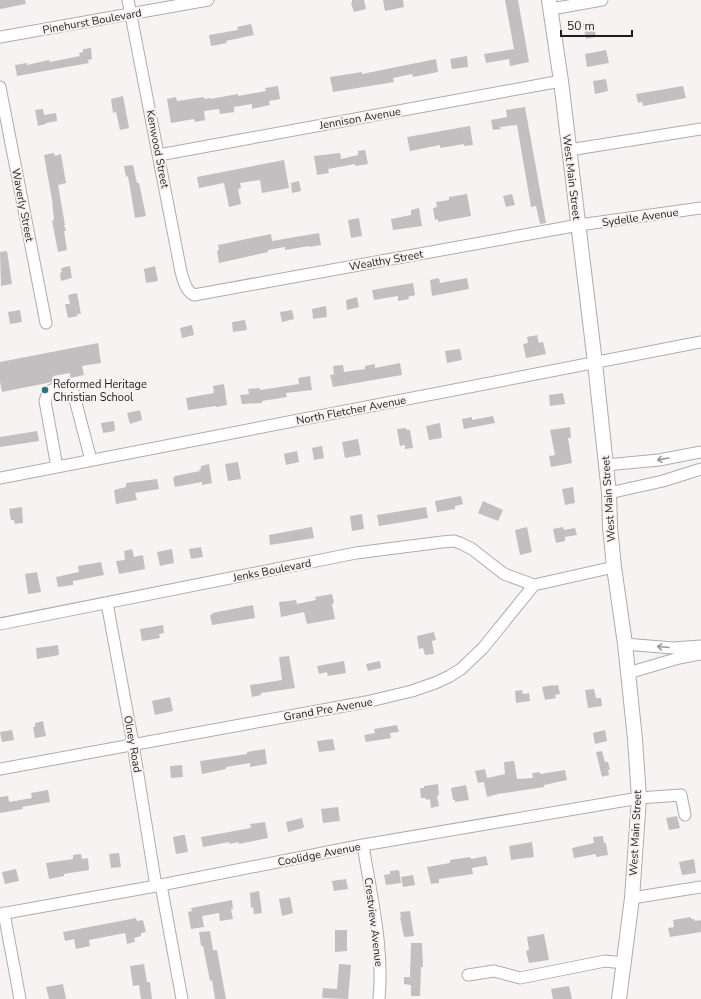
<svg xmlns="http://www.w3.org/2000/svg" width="701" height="999" font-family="'Nunito Sans',sans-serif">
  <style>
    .building { fill: #c3bfc0 }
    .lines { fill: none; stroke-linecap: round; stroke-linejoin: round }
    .minor-casing { stroke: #b0abac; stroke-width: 13 }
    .major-casing { stroke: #b0abac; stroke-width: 16 }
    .minor { stroke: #fff; stroke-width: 11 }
    .major { stroke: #fff; stroke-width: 14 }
    .oneway { stroke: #9a9999 }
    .poi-dot { fill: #2f7283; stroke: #f8f3f3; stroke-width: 1.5 }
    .labels { text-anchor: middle; stroke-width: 4; stroke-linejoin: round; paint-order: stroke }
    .street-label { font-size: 11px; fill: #1f1d1d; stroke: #f8f3f3 }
    .poi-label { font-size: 11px; fill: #1f1d1d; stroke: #f8f3f3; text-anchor: start }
  </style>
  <rect width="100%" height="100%" fill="#f8f3f3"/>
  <path class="building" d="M0 0H25L26 4 0 9Z
    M352 0H364L366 9 354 12 351 3 352 2Z
    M383 0H403L404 7 385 11Z
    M505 0H518L529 62 510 66 509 59 486 63 484 54 514 49Z
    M593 22 596 37 586 39 583 24Z
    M251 24 254 35 226 41 227 43 211 46 209 35 238 30 237 27Z
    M91 48 92 59 88 60 89 63 17 76 15 65 27 63V65L49 60 50 62 80 56 79 53 83 52V49Z
    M606 50 609 63 587 67 585 54Z
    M467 56 468 67 452 69 450 59Z
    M436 59 438 72 413 77 412 74 393 78 394 82 333 92 330 77 362 72V74Z
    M606 79 608 91 595 94 593 81Z
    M278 86 280 99 269 101 270 105 252 109V104L234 107V112L220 114 219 109 204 111 205 120 195 122 194 119 171 123 167 99 176 97 177 101 204 97V99L210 98V99L238 94V96L266 91 265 88Z
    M683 86 686 98 643 106 642 102 638 103 636 94Z
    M123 96 129 128 120 130 116 112 113 113 111 99Z
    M525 107 546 223 540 224 536 206 531 207 517 125 500 127 501 129 493 130 491 120 507 117 506 110Z
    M43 109 44 115 56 113 57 121 46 123V124L38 126 35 110Z
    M470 126 473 145 464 146V144L440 148V145L410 151 407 137Z
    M365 150 368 164 355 166V164L328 169 329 173 317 175 314 156 340 153 341 159 358 155V151Z
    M54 153 55 156 61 154 66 183 58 185 65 225H64L66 231H64L67 250 58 252 52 221 54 220 52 200 44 155Z
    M284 160 289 188 262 193 260 180 240 183 241 188 238 189 241 204 229 207 224 183 199 188 197 177Z
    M133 165 137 183H139L146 216 135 218 128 176 126 177 124 166Z
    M299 181 301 191 292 193 291 183Z
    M467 194 471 216 438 222V219L435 220 433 208 437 207 436 202 449 200V197Z
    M512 194 515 205 506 207 503 196Z
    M419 208 422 226 393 230 391 219 411 215V210Z
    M359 218 362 236 351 238 348 220Z
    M319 233 321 245 309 247V246L285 250V247L268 250V252L219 263 217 251 219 250 218 245 271 234 272 241Z
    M7 251 12 284 1 286 0 252Z
    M70 266 72 278 61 281 60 273 62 272 61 268Z
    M155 266 158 281 146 283 144 269Z
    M439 278 440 283 467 278 469 289 432 296 430 280Z
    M413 283 415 295 408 297 409 299 398 301V296L374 300 372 290Z
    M77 293 81 314H77L78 316 68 318 65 304H70L68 295Z
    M357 297 359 307 347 310 346 300Z
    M326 306 327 317 313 319 312 309Z
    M20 310 22 322 10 324 8 312Z
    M292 310 294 319 282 322 280 312Z
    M245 320 247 330 233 332 232 322Z
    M192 325 194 335 182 338 180 328Z
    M537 335 539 343 543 342 546 354 526 358 523 344 528 343 527 337Z
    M98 343 101 363 82 366 84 375 70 378V373L53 376V382H52L2 392 0 382V362Z
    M460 349 462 360 447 363 445 351Z
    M400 363 402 375 333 387 330 375 334 374 333 366 343 365 344 372 365 369V366L375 364V368Z
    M310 376 312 390 286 393 287 397 262 401V403L242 404 240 395 249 394 248 389 260 388V390L299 384 298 378Z
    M224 384 227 405 216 407V406L188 410 186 398 214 393 213 386Z
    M563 393 565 404 550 406 549 395Z
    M140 410 142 420 130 424 127 413Z
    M493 416 495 423 464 429 462 419 472 417V420Z
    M114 421 115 431 103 433 101 423Z
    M440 423 442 438 429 440 426 426Z
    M570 427 571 438H568L572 463 551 467 549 456 555 455 550 430Z
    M406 428 407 430H410L413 448 405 449V445L400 446 397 429Z
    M37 431 39 441 0 447V437Z
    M358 439 361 455 345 458 342 442Z
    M322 446 324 458 314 460 312 448Z
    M297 451 299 462 286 465 284 454Z
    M238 462 241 479 228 481 225 464Z
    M209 464 212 483 202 485V482L175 487 173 478 175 477V476L200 471 199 469H201V466Z
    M157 479 159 489 135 493 137 500 116 504 114 490 126 487V483Z
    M573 487 575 503 565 505 562 489Z
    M461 496 463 504 455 506V509L437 512 435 501Z
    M483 501 503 510 498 521 478 513Z
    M22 507 23 523 15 524 14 520H11L9 509Z
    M426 507 428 518 379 526 377 515Z
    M362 514 364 529 352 531 350 516Z
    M312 527 314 538 270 545 269 535Z
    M527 527 532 552 520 555 515 530Z
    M563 527 564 530 575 528 577 535 565 537V541L556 543 553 529Z
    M201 547 203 557 191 559 189 549Z
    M132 549 134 557 143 555 145 569 119 574 116 561 125 560 124 551Z
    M172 549 174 563 160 566 157 552Z
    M101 562 104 575 73 581V585L58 587 56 577 79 572 78 566Z
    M37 572 41 592 28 594 25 574Z
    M332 594 334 603 332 604 335 619 307 624 304 612 281 617 279 602 296 600 297 604 316 600 315 597Z
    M253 605 255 618 212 625 210 615 213 614 212 613Z
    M163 625 164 633 159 634 160 638 142 641 140 629Z
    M434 632 436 640 432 641 434 654 425 655 423 648 419 649 417 636Z
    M58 645 59 655 37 659 36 648Z
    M289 656 295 688 261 693V695L252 697 250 685 282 680 279 657Z
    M344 661 346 673 328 676 327 672 319 674 317 666Z
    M380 661 381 668 368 671 366 664Z
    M553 685 554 686 558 685 560 694 555 695 556 698 545 700 542 687Z
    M594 689 596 698H601L602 706 588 708 585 690Z
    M522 690 523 694 529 693 530 701 516 703 515 691Z
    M170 697 173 711 155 715 152 701Z
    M43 721 46 736 35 738 33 727H35V723Z
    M397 725 399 732 390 733 391 738 366 742 364 735 375 733 374 729Z
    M12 730 14 740 2 742 0 732Z
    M605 730 607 741 595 744 593 733Z
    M333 739 335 750 319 752 317 741Z
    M265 749 267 764 250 767V763L226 767V769L202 774 200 761 247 754V752Z
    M602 751 605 762H608L610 770H608L609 775 602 777 596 752Z
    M514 761 517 779 533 778 532 773 540 772V774L565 770 567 780 544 785V787L538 788 498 794 487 797 484 782 478 783 475 771 485 769 487 778 505 774 504 762Z
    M182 765 183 777 171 778 170 766Z
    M438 784 439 795 437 796 439 806 431 808 430 799 426 800V798H421L420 788H424V786Z
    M466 785 469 800 455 802V800H453L451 788Z
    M48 790 50 802 22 807 23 809 0 813V797L8 796 9 802 32 798 31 793Z
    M338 807 340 821 323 823 321 809Z
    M677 816 680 828 669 830 666 818Z
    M302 818 304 827H303V828L288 832 286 822Z
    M265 822 268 838 239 844V842L229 844V842L203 847 201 837 251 828 250 824Z
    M182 835H185L188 852 176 854 173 837Z
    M603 836 604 843H606L608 855 596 857V854L574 858 572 848 594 843 593 837Z
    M532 842 534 857 511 860 509 846Z
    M119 853 121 867 111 868 109 854Z
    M81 854 82 859 88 858 89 870 64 874V876L49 879 46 863 73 859V855Z
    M486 856 488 865 472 868 473 874 439 879V883L431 884 427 867 450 863V860L470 857 471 859Z
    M694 859 696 873 682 875 679 862Z
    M16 869 19 881 5 884 2 872Z
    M399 870 401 883 386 885 384 875 390 874V871Z
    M413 875 415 885 403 887 401 877Z
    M346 879 348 889 334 891 332 881Z
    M259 891 262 913 254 914 253 907 251 908 250 893Z
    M290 897 293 913 282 916 279 899Z
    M232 900 233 909H231L233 919 220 921 219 913 202 916 204 927 191 929 188 912 192 911 191 908Z
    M410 911 414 936 404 937 400 917H401L400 912Z
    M691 917V919H694L695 921 701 920V932L670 937 668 928 674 927 673 920Z
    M136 918 137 921 143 920 146 932 141 933V936L134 938 135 942 127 944 125 933 89 940 90 946 76 949 74 939 65 941 63 932Z
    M335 930H347V951L335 952Z
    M210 931 213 950H217L226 999H215L212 980 210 981 203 946H201L199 932Z
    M544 934 549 960 529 963 526 951 529 950 527 937Z
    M411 943H422L423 967H421L420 996H411V985L404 984V977H410Z
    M144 964 147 982H150L152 999H141L139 985 133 986 130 966Z
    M339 964 351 965 348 999 322 998 323 988 337 989Z
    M63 984 66 999H49L46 987Z
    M569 986 572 999H553L551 989Z"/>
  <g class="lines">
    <defs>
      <path id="minor" d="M128 0 181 272C184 281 185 290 194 295L579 225 701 208
        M551 9 602 0
        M0 37 208 0
        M0 87 46 323
        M569 150 701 129
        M159 155 561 81
        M606 465 659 460 701 452
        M57 467 45 401C48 388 59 385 72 388L91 460
        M0 478 701 342
        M609 493 663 481 701 469
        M107 603 133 744 156 886
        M0 624 356 553 442 542 454 541 460 543 472 549 504 574 534 585
        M625 644 673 648 701 646
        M628 673 679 658 701 654
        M0 769 366 702 412 691 435 683 450 676 461 669 483 648 534 585 614 567
        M363 845C371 896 384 947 379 999
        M161 885 182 999
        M632 898 701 887
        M4 913 20 999
        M0 914 156 886 363 845 639 798 681 795 685 815
        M468 975 494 971 520 978 605 961 624 963"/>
      <path id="major" d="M549 0 561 81 595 363 609 493 610 527 614 567 625 644 635 739 639 798 632 898 619 999"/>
    </defs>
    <use href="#minor" class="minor-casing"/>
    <use href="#major" class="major-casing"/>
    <use href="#minor" class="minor"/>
    <use href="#major" class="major"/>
  </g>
  <defs><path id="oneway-shaft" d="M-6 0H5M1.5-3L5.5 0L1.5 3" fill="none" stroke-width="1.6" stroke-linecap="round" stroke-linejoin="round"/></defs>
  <g class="oneway">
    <use href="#oneway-shaft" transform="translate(663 459) rotate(170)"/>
    <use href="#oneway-shaft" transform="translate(663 647) rotate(-175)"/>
  </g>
  <circle class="poi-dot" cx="45" cy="390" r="4"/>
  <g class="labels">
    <g class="street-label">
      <text transform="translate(92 21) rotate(-10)" y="4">Pinehurst Boulevard</text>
      <text transform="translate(360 118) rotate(-10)" y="4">Jennison Avenue</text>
      <text transform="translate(158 149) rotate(79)" y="4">Kenwood Street</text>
      <text transform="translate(572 177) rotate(83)" y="4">West Main Street</text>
      <text transform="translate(23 205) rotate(79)" y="4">Waverly Street</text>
      <text transform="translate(640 217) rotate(-8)" y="4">Sydelle Avenue</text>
      <text transform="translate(386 260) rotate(-10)" y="4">Wealthy Street</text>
      <text transform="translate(351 410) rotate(-11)" y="4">North Fletcher Avenue</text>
      <text transform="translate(608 499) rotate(-94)" y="4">West Main Street</text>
      <text transform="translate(272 570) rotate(-11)" y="4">Jenks Boulevard</text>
      <text transform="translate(328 709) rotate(-10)" y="4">Grand Pre Avenue</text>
      <text transform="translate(133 744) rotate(80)" y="4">Olney Road</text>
      <text transform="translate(635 833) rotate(-87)" y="4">West Main Street</text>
      <text transform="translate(319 854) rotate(-11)" y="4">Coolidge Avenue</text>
      <text transform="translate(374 922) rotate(83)" y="4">Crestview Avenue</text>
    </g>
    <g class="poi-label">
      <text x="53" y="388">Reformed Heritage<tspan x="53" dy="13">Christian School</tspan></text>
    </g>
  </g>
  <path d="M561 30v6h71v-6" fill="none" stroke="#1f1d1d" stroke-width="2"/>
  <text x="567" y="30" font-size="12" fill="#1f1d1d" stroke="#f8f3f3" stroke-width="3" paint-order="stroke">50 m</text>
</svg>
